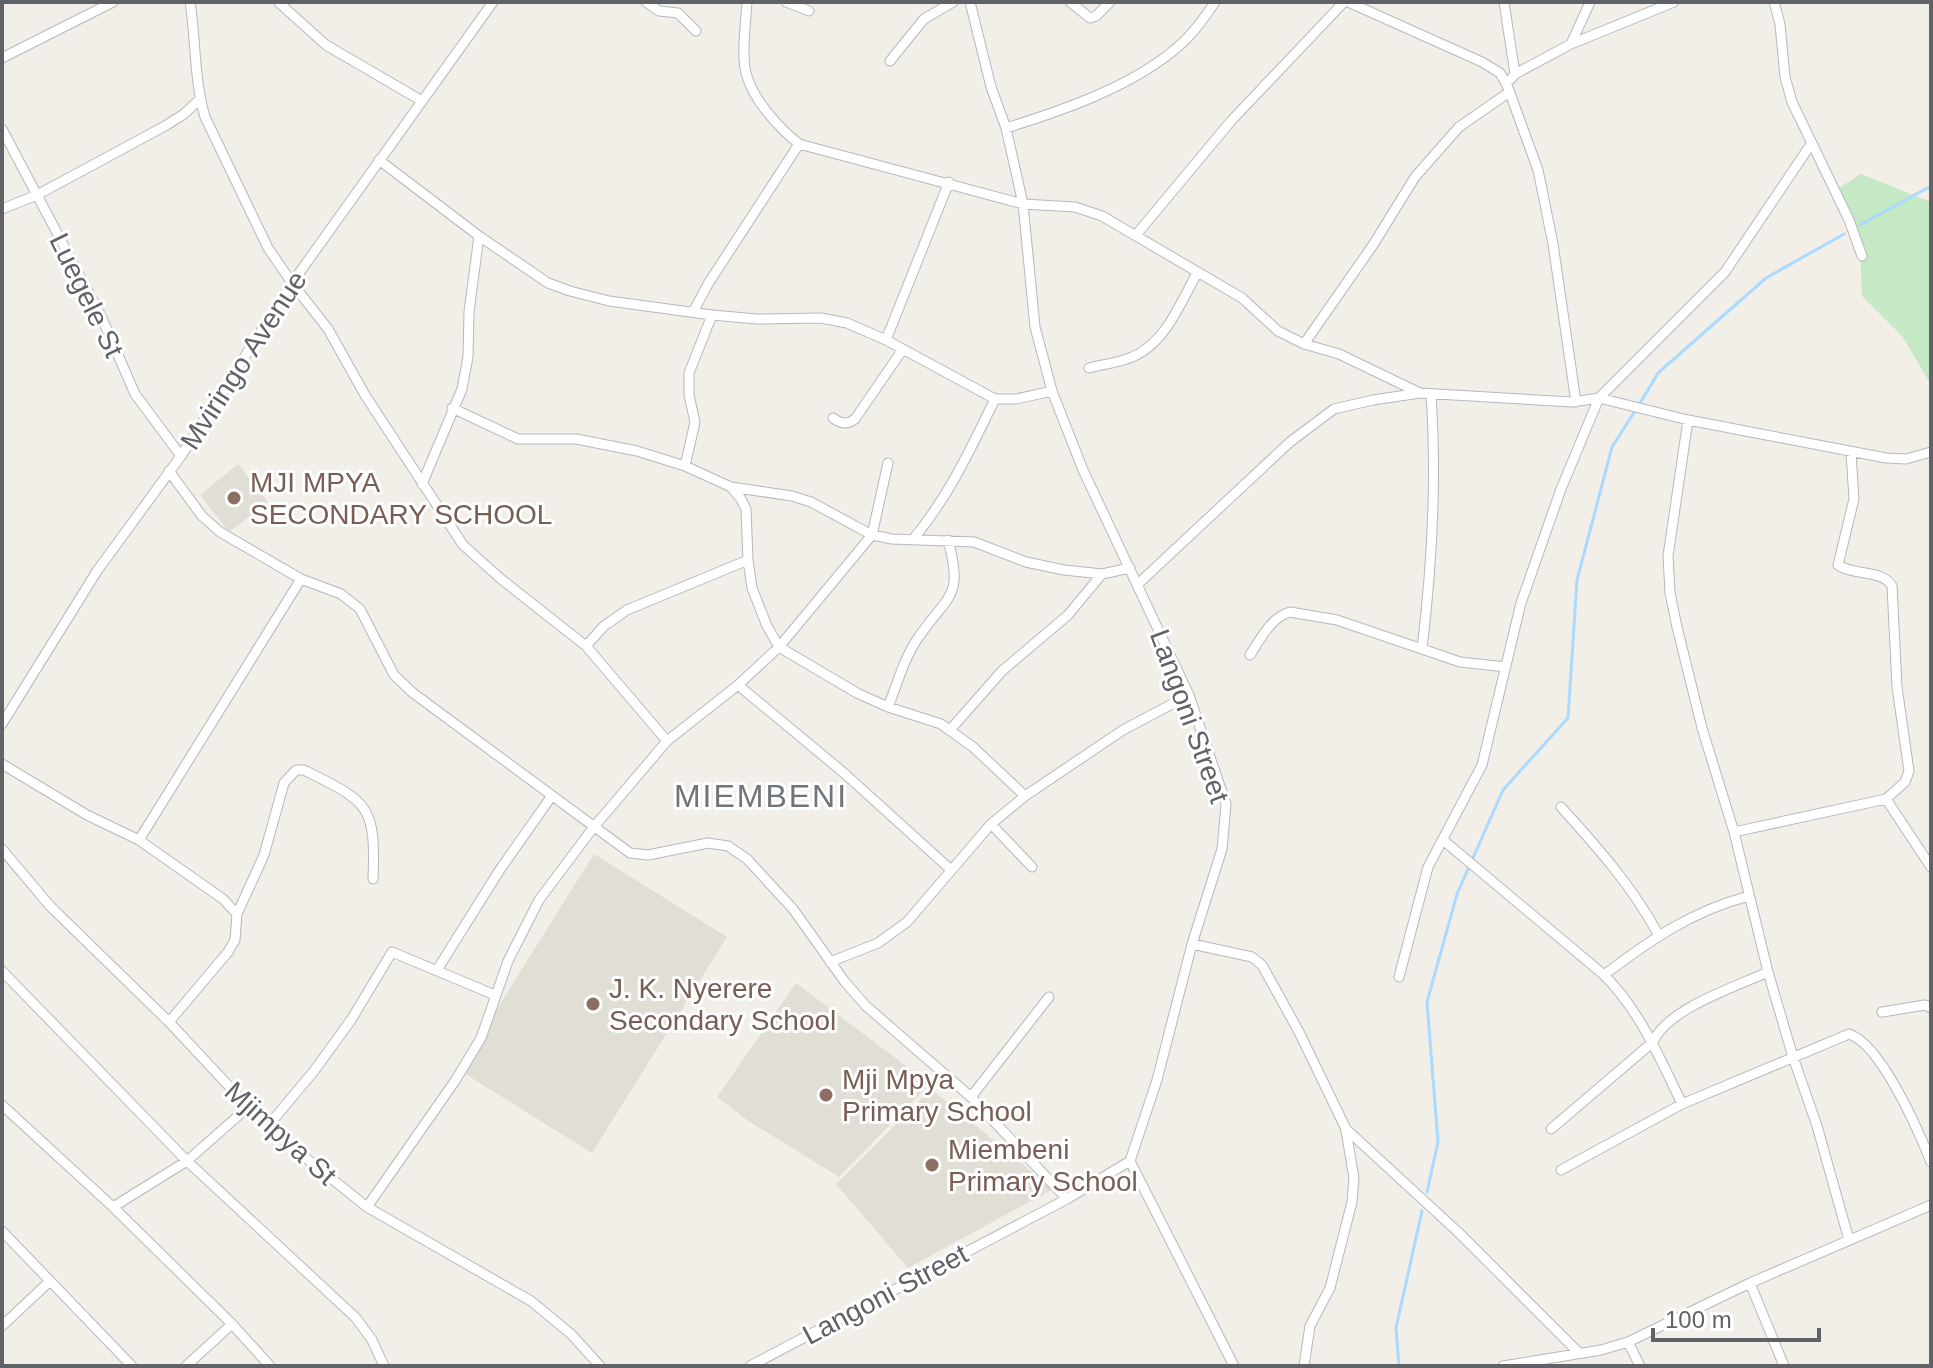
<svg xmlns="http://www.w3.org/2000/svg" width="1933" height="1368" font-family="Helvetica,sans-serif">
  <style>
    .education { fill: #e1ded6 }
    .green { fill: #c5e8c5 }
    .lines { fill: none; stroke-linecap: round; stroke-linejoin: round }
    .stream { stroke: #aadaff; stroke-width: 3 }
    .minor-casing { stroke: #b5b8bc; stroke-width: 11 }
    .minor { stroke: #fff; stroke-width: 9 }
    .education-dot { fill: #8d6e63; stroke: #fff; stroke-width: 3 }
    .labels { text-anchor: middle; stroke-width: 6; stroke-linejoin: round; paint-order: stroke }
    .street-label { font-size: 28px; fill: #5f6368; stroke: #fff }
    .education-label { font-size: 28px; fill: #785e54; stroke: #fff; text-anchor: start }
    .quarter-label { font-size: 32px; letter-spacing: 2px; fill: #70757a; stroke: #fff }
  </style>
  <rect width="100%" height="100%" fill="#f1efe8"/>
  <path class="education" d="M238 464 268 502 229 532 200 495Z
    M594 854 727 937 592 1153 459 1070Z
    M796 983 930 1084 839 1177 747 1120 717 1097Z
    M931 1089 1053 1189 908 1268 836 1184Z"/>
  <path class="green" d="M1861 174 1931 202V385L1903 337 1862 296 1860 246 1839 188Z"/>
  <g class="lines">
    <path class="stream" d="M1860 225 1931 186
      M1639 405 1658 373 1766 278 1844 234
      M1427 1192 1438 1142 1427 1002 1457 894 1503 790 1568 718 1577 580 1612 447 1635 411
      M1399 1366 1396 1328 1422 1211"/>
    <defs>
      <path id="minor" d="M190 2C196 40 194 80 205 117L268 248 292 283 328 329 365 395 463 545 501 579 586 646 667 741
        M278 2 326 45 422 101
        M646 2 659 11 678 13 696 31
        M747 2C746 21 741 55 746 73 753 100 778 127 799 144L1023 204 1075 207 1102 216 1242 298 1278 331 1304 344 1339 354 1420 393
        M786 2 809 11
        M1070 2 1090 18 1096 16 1110 2
        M1348 2 1482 62 1500 73 1507 85 1538 170 1553 244 1576 402
        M1504 2 1515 74 1511 79
        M1774 2 1780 24 1785 77 1792 102 1849 220 1862 256
        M1571 44 1590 2
        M2 58 113 2
        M890 61 924 19 953 2
        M1515 74 1571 44 1674 2
        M1006 128C1064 110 1134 86 1180 45 1194 33 1205 17 1215 2
        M2 129 101 316 135 394 181 456
        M379 160 479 236 548 283 570 291 609 301 712 315 757 319 821 318 847 323 886 340 995 399H1016L1052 391
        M2 209 37 195 165 126 184 114 200 99
        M1136 235 1231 121 1344 2
        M693 312 708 284 799 144
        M712 315 689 373V395L695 422 685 466 731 487 741 499 746 509 748 560 752 588 767 626 779 647 857 693 888 707 941 724 973 747 1025 796
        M886 340 949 182
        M1304 344 1373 245 1415 177 1459 127 1508 93
        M1089 368C1103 364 1119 363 1132 357 1165 344 1181 302 1197 273
        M452 408 518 439H576L637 451 685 466
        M833 418C841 424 847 425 855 419L903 349
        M1688 420 1668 556 1670 593 1677 627 1702 728 1734 832 1768 972 1793 1057 1817 1126 1849 1240
        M169 471 202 516 220 532 301 579 341 594 360 609 394 675 413 693 630 853 648 855 708 843 728 846 747 859 793 909 845 982 866 1006 971 1097 1067 1199
        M422 484 462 389 468 357 469 312 479 236
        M731 487 792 496 811 502 872 535 892 539 974 542 1026 562 1064 570 1102 574 1130 568
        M914 538C949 496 971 448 995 399
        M1138 584 1290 442 1334 409 1373 400 1420 393 1572 402 1599 398 1688 420 1886 458 1906 459 1931 452
        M586 646 604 626 627 610 748 560
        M1422 649C1432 565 1437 480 1431 395
        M1250 655C1260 640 1271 617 1290 612L1337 620 1460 662 1506 667
        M738 685 844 773 950 869
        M888 707C897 685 904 658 918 638 948 594 964 599 948 540
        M2 724 97 571 181 456 292 283 493 2
        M950 730 1002 671 1068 615 1102 574
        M2 764 87 815 139 840 223 899 237 914 235 940 228 952 169 1022
        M1886 799 1931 867
        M1561 807C1598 848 1632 886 1658 934
        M991 824 1032 867
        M1734 832 1886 799 1905 782 1909 771 1897 687 1892 586C1882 569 1853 576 1838 565L1854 499 1851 453
        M139 840 301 579
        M1443 840 1604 975C1640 1011 1660 1058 1682 1104
        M2 849 50 906 169 1022 267 1127 367 1207 531 1301 571 1334 600 1366
        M237 914 264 855 284 783 296 770H304C368 802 376 804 373 879
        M1192 944 1252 957 1262 965 1299 1032 1346 1129 1458 1232 1579 1353
        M830 962 878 943 907 922 991 824 1025 796 1123 730 1189 695
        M437 970 499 871 551 797
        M2 971 187 1161 356 1318 372 1340 384 1366
        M1604 975C1650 940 1692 911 1749 896
        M1399 977 1428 867 1482 765 1521 603 1561 489 1599 398 1725 272 1811 144
        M1882 1012 1925 1005 1931 1008
        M971 1097 1049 997
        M2 1105 113 1207 232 1324 270 1366
        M267 1127 314 1071 351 1020 392 952 495 995
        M1551 1129 1653 1042C1667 1009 1735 987 1768 972
        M1130 1161 1234 1366
        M1561 1170 1682 1104 1849 1034C1881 1044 1919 1132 1931 1162
        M113 1207 187 1161 247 1108
        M367 1207 455 1081 481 1038 508 961 539 900 593 828 667 741 738 685 779 647 872 535 888 463
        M2 1231 132 1366
        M1750 1283 1784 1366
        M2 1326 50 1281
        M1628 1342 1640 1366
        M186 1366 232 1324
        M750 1366 1067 1199 1130 1161 1157 1080 1192 944 1222 849 1226 804 1189 695 1083 470 1052 391 1035 327 1023 204 1006 128 991 87 970 2
        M1304 1366 1310 1326 1330 1288 1352 1202 1354 1178 1346 1131
        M1503 1366 1601 1350 1628 1342 1750 1283 1931 1205"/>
    </defs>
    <use href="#minor" class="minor-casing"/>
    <use href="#minor" class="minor"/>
  </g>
  <g class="education-dot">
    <circle cx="234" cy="498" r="8"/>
    <circle cx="593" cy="1004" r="8"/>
    <circle cx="826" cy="1095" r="8"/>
    <circle cx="932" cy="1165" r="8"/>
  </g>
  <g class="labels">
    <g class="street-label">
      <text transform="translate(87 295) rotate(64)" y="10">Luegele St</text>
      <text transform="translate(243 360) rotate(-57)" y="10">Mviringo Avenue</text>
      <text transform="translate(1190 716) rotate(70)" y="10">Langoni Street</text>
      <text transform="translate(281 1133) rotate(42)" y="10">Mjimpya St</text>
      <text transform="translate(885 1294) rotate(-28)" y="10">Langoni Street</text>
    </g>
    <g class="education-label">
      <text x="250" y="492">MJI MPYA<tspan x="250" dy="32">SECONDARY SCHOOL</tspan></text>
      <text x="609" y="998">J. K. Nyerere<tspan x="609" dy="32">Secondary School</tspan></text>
      <text x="842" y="1089">Mji Mpya<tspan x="842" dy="32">Primary School</tspan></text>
      <text x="948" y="1159">Miembeni<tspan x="948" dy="32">Primary School</tspan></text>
    </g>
    <g class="quarter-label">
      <text x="761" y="807">MIEMBENI</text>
    </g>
  </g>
  <rect width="1933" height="1368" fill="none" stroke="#5f6368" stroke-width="8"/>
  <path d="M1653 1328v12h166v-12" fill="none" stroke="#5f6368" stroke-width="4"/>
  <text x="1665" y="1328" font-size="24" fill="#5f6368" stroke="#ffffff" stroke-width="6" paint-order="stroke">100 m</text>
</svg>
